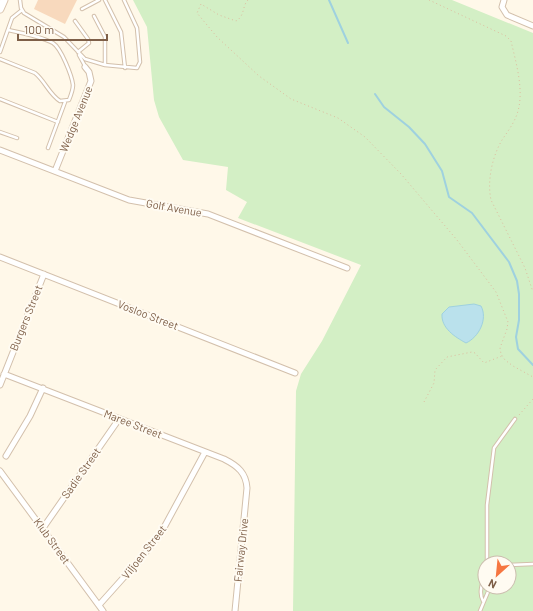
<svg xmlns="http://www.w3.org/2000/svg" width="533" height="611" font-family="Barlow,sans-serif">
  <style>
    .green { fill: #d3efc5; fill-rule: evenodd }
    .water { fill: #bae1ec; stroke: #9fd1df }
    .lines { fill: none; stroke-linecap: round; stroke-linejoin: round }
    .stream { stroke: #9fd1df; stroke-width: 2 }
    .building { fill: #f8d9bd }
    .service-casing { stroke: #d3c0ac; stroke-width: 4.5 }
    .minor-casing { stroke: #d3c0ac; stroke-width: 7 }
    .secondary-casing { stroke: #d9c3ac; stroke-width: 9 }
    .path { stroke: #debc9f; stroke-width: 1; stroke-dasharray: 1 3; stroke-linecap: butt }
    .service { stroke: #fff; stroke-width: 2.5 }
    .minor { stroke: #fff; stroke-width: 5 }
    .secondary { stroke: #fff; stroke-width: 7 }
    .labels { text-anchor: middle; stroke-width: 4; stroke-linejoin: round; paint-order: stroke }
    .street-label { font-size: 11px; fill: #7e5f48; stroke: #fffbf2 }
  </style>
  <rect width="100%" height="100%" fill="#fff8e9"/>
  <path class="green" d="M133 0H452L533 33V611H293L296 391 301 374 322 341 361 265 238 218 247 202 226 190 228 167 183 160 159 117 154 100 147 27ZM485 563H509V587H485Z"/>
  <path class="water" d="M474 304 481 306C488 319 479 337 466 343 455 337 441 328 442 314L449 307Z"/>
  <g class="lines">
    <path class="stream" d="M329 0 348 43
      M375 94 384 107 409 127 425 144 442 171 449 197 472 213 509 262 517 281 519 294V320L516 337 518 349 533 365"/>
  </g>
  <path class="building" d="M38 0H77L65 24 34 9Z"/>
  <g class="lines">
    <defs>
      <path id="service" d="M20 0 21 8 24 13 64 37 85 59 105 65 137 68 140 62 137 28 124 0
        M105 0 121 32 125 68
        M82 9 99 0
        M94 16 105 37V65
        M75 21 88 39 89 43 78 52
        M0 52 12 18 22 10
        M79 55 85 66
        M0 59 35 73C45 81 49 94 60 101L69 100C71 95 73 90 73 85 72 76 61 48 53 43 40 36 23 33 8 30
        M0 99 58 122
        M0 132 17 138
        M48 148 65 102
        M487 563V505L494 448 515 419
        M509 565 533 564
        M483 601C478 592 483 582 485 572
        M480 611 490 587"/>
      <path id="minor" d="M504 0 502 7 507 15 533 26
        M0 150 129 200 208 214 347 268
        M55 171 91 81 89 72 85 67
        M0 257 295 373
        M4 374 224 459C238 466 246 473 247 488L235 611
        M0 385 44 274
        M6 456 30 416 43 388
        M0 471 103 611
        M43 528 119 419
        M99 605 142 557 161 533 205 452"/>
      <path id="secondary" d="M0 9 4 0"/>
    </defs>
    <use href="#service" class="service-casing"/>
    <use href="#minor" class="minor-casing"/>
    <use href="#secondary" class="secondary-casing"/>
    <path class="path" d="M248 0C242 6 245 16 236 21L219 15 201 4 197 13 217 37 259 76 291 99 338 118 365 137 401 174 457 240 496 292 508 322 507 329 500 348 501 354 505 360 513 366 533 377
      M429 0 506 36 511 41C516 63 524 89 518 111 515 122 508 131 502 140 492 157 487 181 491 200L525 268 533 292
      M424 402 434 383 435 370 447 357 472 352 475 353 484 363 502 356
      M519 415 533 399"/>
    <use href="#service" class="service"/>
    <use href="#minor" class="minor"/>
    <use href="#secondary" class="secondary"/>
  </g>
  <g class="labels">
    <g class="street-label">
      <text transform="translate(76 119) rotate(-68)" y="4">Wedge Avenue</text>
      <text transform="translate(174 208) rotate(10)" y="4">Golf Avenue</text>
      <text transform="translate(148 315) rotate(21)" y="4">Vosloo Street</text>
      <text transform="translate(26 318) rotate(-68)" y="4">Burgers Street</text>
      <text transform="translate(133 424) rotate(21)" y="4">Maree Street</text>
      <text transform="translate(81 473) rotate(-55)" y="4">Sadie Street</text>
      <text transform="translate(52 541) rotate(54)" y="4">Klub Street</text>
      <text transform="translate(241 550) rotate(-84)" y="4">Fairway Drive</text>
      <text transform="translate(144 552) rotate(-52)" y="4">Viljoen Street</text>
    </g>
  </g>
  <g transform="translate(497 575) rotate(207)"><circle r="19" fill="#fffbf2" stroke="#cbbdae"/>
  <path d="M0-3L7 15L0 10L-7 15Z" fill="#f67641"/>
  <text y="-6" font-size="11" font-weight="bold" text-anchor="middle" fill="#7e5f48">N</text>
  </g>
  <path d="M18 34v6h89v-6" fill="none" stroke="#7e5f48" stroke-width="2"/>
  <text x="24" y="34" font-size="12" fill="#7e5f48" stroke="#fffbf2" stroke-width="3" paint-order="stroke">100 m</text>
</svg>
